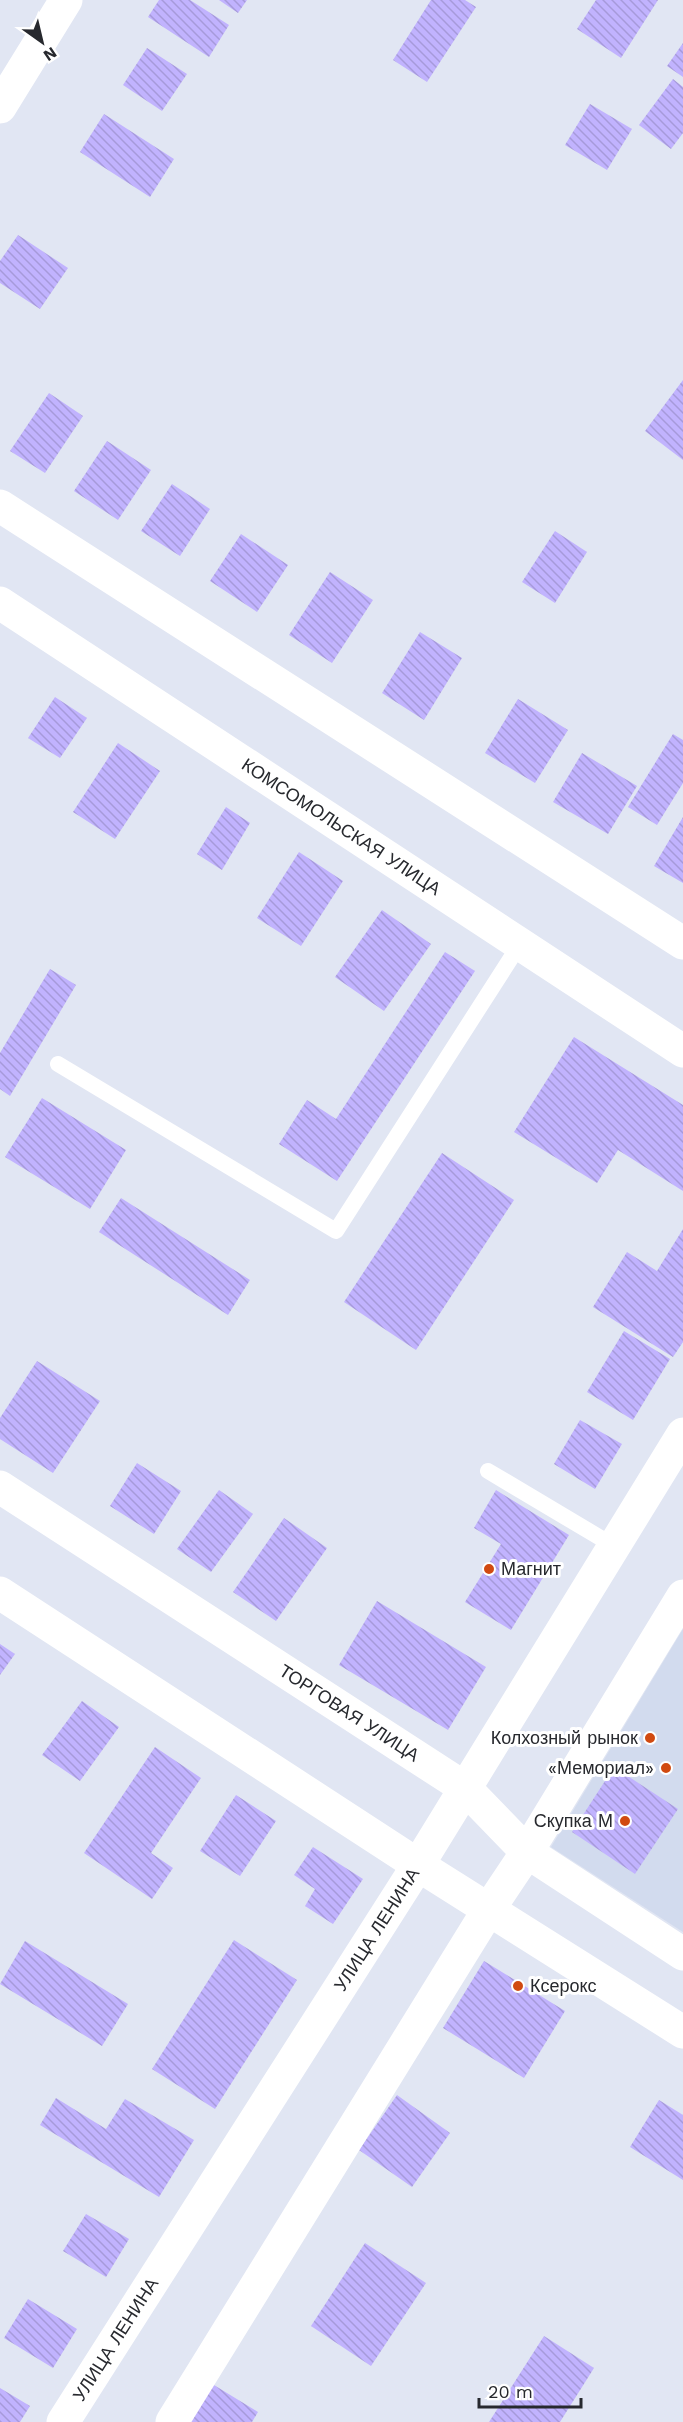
<svg xmlns="http://www.w3.org/2000/svg" width="683" height="2422" font-family="'Work Sans',sans-serif">
  <style>
    .built { fill: #d2dbee }
    .building { fill: url(#building-back-hatch) }
    .lines { fill: none; stroke-linecap: round; stroke-linejoin: round }
    .service { stroke: #fff; stroke-width: 16 }
    .minor { stroke: #fff; stroke-width: 33 }
    .tertiary { stroke: #fff; stroke-width: 33 }
    .poi-dot { fill: #d14a11; stroke: #fff; stroke-width: 2 }
    .labels { text-anchor: middle; stroke-width: 6; stroke-linejoin: round; paint-order: stroke }
    .street-label { font-size: 18px; fill: #27292e; stroke: #fff }
    .poi-label { font-size: 18px; fill: #27292e; stroke: #fff; text-anchor: end }
  </style>
  <defs>
    <pattern id="building-back-hatch" width="6" height="6" patternUnits="userSpaceOnUse" patternTransform="scale(1.5)"><rect width="6" height="6" fill="#c1b3fe"/><path d="M-1 5l2 2M0 0l6 6M5-1l2 2" fill="none" stroke="#a69ada"/></pattern>
  </defs>
  <rect width="100%" height="100%" fill="#e1e6f3"/>
  <path class="built" d="M683 1629V1932L551 1847Z"/>
  <path class="building" d="M159 0H190L229 25 209 57 148 17Z
    M219 0H247L238 13Z
    M431 0H465L476 7 427 82 393 60Z
    M596 0H658L621 58 577 29Z
    M683 43V77L667 66Z
    M147 48 187 74 162 111 123 85Z
    M673 79 683 87V133L671 149 639 125Z
    M590 104 632 129 607 170 565 145Z
    M104 114 174 159 150 197 80 152Z
    M18 235 68 268 40 309 0 283V261Z
    M683 380V460L645 431Z
    M49 393 83 416 45 473 10 451Z
    M107 441 151 470 118 520 74 491Z
    M172 484 210 509 180 556 141 531Z
    M555 531 587 552 555 603 522 582Z
    M241 534 288 565 257 612 210 581Z
    M330 572 373 600 332 663 289 635Z
    M420 632 462 658 424 720 382 693Z
    M55 697 87 718 60 758 28 738Z
    M518 699 568 730 535 783 485 753Z
    M673 734 683 740V783L657 825 628 807Z
    M118 743 160 771 115 839 73 812Z
    M582 753 637 786 608 834 553 802Z
    M226 807 250 823 222 870 197 854Z
    M683 817V883L654 866Z
    M299 852 343 881 301 946 257 918Z
    M382 910 431 944 384 1011 335 977Z
    M445 952 475 971 337 1181 279 1144 307 1100 336 1119Z
    M50 969 76 985 10 1096 0 1089V1053Z
    M574 1037 683 1105V1191L618 1150 597 1183 514 1132Z
    M42 1098 126 1150 90 1209 5 1157Z
    M442 1153 514 1200 416 1350 344 1302Z
    M121 1198 250 1280 228 1315 99 1232Z
    M683 1229V1342L673 1357 593 1307 627 1252 657 1271Z
    M624 1331 670 1359 633 1420 587 1392Z
    M37 1361 100 1401 53 1473 0 1439V1418Z
    M580 1420 622 1444 595 1489 554 1464Z
    M137 1463 181 1491 154 1534 110 1506Z
    M219 1490 253 1514 211 1572 177 1549Z
    M496 1490 569 1535 511 1630 465 1602 501 1544 474 1528Z
    M284 1518 327 1548 276 1621 233 1592Z
    M377 1601 486 1667 448 1730 339 1665Z
    M0 1644 15 1654 0 1675Z
    M82 1701 119 1727 80 1781 42 1755Z
    M155 1747 201 1778 151 1853 173 1868 152 1899 84 1853Z
    M614 1767 678 1809 635 1874 572 1832Z
    M236 1795 276 1821 240 1876 200 1851Z
    M313 1847 363 1879 333 1924 305 1906 315 1889 294 1875Z
    M234 1940 297 1980 215 2109 152 2069Z
    M25 1941 128 2004 102 2046 0 1984Z
    M484 1961 565 2011 524 2078 443 2028Z
    M397 2095 450 2133 412 2187 359 2150Z
    M56 2098 106 2129 125 2099 194 2140 159 2197 40 2125Z
    M659 2100 683 2115V2180L630 2147Z
    M86 2214 129 2239 106 2277 63 2251Z
    M365 2243 426 2283 371 2366 311 2326Z
    M28 2299 77 2329 53 2368 4 2338Z
    M544 2336 594 2368 560 2422H489Z
    M209 2382 258 2412 252 2422H185Z
    M0 2388 30 2406 20 2422H0Z"/>
  <g class="lines">
    <path class="service" d="M58 1064 336 1231 520 944
      M488 1471 614 1546"/>
    <g class="minor">
      <path d="M0 107 66 0"/>
      <path d="M0 506 683 943"/>
      <path id="s1" d="M0 603 683 1051"/>
      <path id="s2" d="M0 1487 465 1788 527 1852 683 1954"/>
      <path d="M0 1593 418 1865 683 2032"/>
    </g>
    <g class="tertiary">
      <path id="s3" d="M63 2422 418 1865 683 1434"/>
      <path d="M172 2422 489 1909 527 1852 683 1596"/>
    </g>
  </g>
  <g class="poi-dot">
    <circle cx="489" cy="1569" r="6"/>
    <circle cx="650" cy="1738" r="6"/>
    <circle cx="666" cy="1768" r="6"/>
    <circle cx="625" cy="1821" r="6"/>
    <circle cx="518" cy="1986" r="6"/>
  </g>
  <g class="labels">
    <g class="street-label">
      <text dy="6" stroke="none"><textPath href="#s1" startOffset="408">КОМСОМОЛЬСКАЯ УЛИЦА</textPath></text>
      <text dy="6" stroke="none"><textPath href="#s2" startOffset="416">ТОРГОВАЯ УЛИЦА</textPath></text>
      <text dy="6" stroke="none"><textPath href="#s3" startOffset="584">УЛИЦА ЛЕНИНА</textPath></text>
      <text dy="6" stroke="none"><textPath href="#s3" startOffset="98">УЛИЦА ЛЕНИНА</textPath></text>
    </g>
    <g class="poi-label">
      <text x="501" y="1575" text-anchor="start">Магнит</text>
      <text x="638" y="1744">Колхозный рынок</text>
      <text x="654" y="1774">«Мемориал»</text>
      <text x="613" y="1827">Скупка М</text>
      <text x="530" y="1992" text-anchor="start">Ксерокс</text>
    </g>
  </g>
  <g transform="translate(42 42) rotate(146)" stroke="#ffffff" stroke-width="4.5" paint-order="stroke">
  <path d="M0-4.5L10 22L0 15L-10 22Z" fill="#27292e"/>
  <text y="-9" font-size="16" font-weight="bold" text-anchor="middle" fill="#27292e">N</text>
  </g>
  <path d="M479 2398v9h102v-9" fill="none" stroke="#27292e" stroke-width="3"/>
  <text x="488" y="2398" font-size="18" fill="#27292e" stroke="#ffffff" stroke-width="4.5" paint-order="stroke">20 m</text>
</svg>
